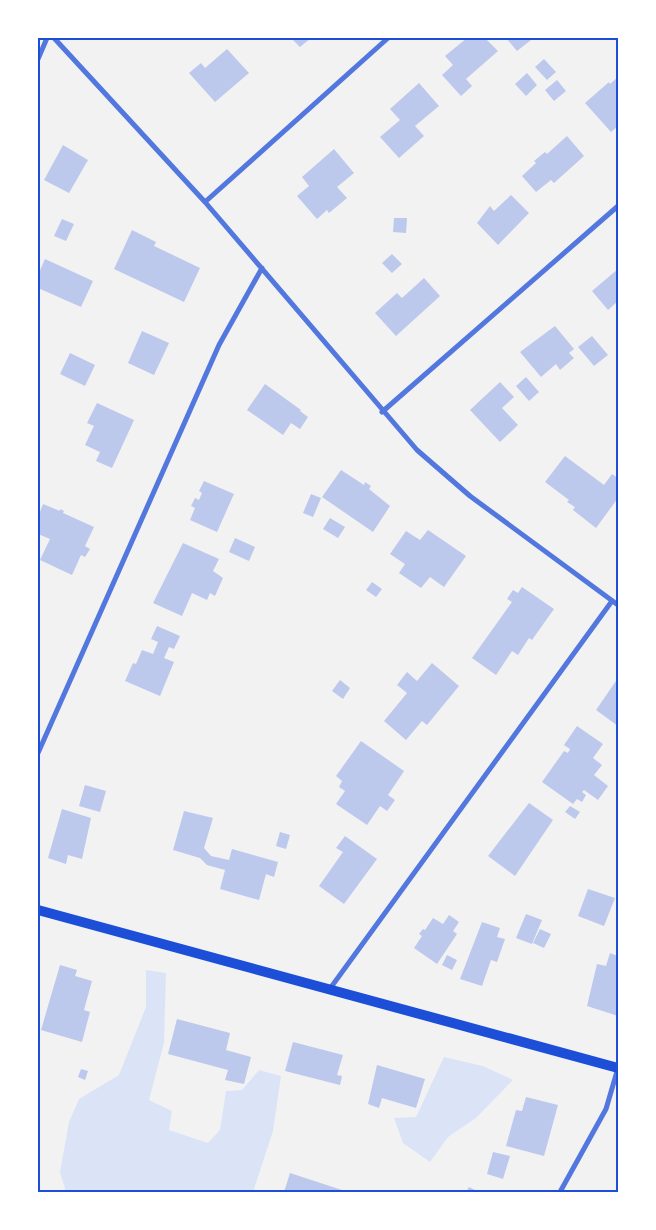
<svg xmlns="http://www.w3.org/2000/svg" width="656" height="1230" font-family="'Crimson Pro',serif">
  <style>
    .green { fill: #dbe4f7 }
    .building { fill: #bdc9ec }
    .lines { fill: none; stroke-linecap: round; stroke-linejoin: round }
    .minor { stroke: #5277de; stroke-width: 5 }
    .secondary { stroke: #1d4ed8; stroke-width: 10 }
    .neatline { fill: none; stroke: #1d4ed8; stroke-width: 2 }
  </style>
  <rect width="100%" height="100%" fill="#f2f2f2"/>
  <path class="green" d="M146 970 166 973 164 1043 149 1100 172 1111 169 1130 208 1143 220 1130 226 1091 242 1090 259 1070 281 1076 273 1131 253 1192H66L60 1172 69 1122 79 1099 119 1075 146 1007Z
    M444 1057 483 1066 513 1080 476 1118 448 1137 430 1162 403 1143 394 1118 416 1117Z"/>
  <path class="building" d="M291 38H311L300 47Z
    M467 38H485L498 51 466 79 472 86 461 96 442 75 453 65 445 56Z
    M506 38H530L531 40 517 51Z
    M227 49 249 73 215 102 189 73 201 63 205 68Z
    M544 59 556 72 547 80 535 67Z
    M527 73 537 85 526 96 515 84Z
    M618 77V126L611 132 585 103 609 82 610 84Z
    M557 80 566 91 554 101 545 90Z
    M419 83 439 106 415 126 424 136 399 158 380 137 400 120 390 109Z
    M567 136 584 156 554 183 551 180 536 192 522 176 536 163 534 161 545 152 547 154Z
    M63 145 88 160 69 193 44 180Z
    M334 149 354 173 337 187 347 198 329 213 327 210 317 219 297 196 309 186 302 177Z
    M511 195 529 213 498 245 477 223 490 206 494 211Z
    M394 218H407L406 233 393 232Z
    M62 219 74 224 66 241 54 236Z
    M132 230 156 242 154 246 200 268 184 302 114 269Z
    M392 254 402 264 392 273 382 263Z
    M45 259 93 281 81 307 38 288V275Z
    M618 269V301L608 310 592 291Z
    M424 278 440 296 396 336 375 313 397 293 402 298Z
    M555 326 574 349 569 353 574 358 560 370 556 364 541 377 520 352Z
    M142 331 169 343 154 375 128 363Z
    M592 336 608 355 594 366 578 347Z
    M70 353 95 365 85 386 60 374Z
    M526 377 539 392 529 401 516 386Z
    M500 382 514 397 502 408 518 425 500 442 470 410Z
    M265 384 301 410 300 411 308 417 300 429 291 423 283 435 247 410Z
    M97 403 134 420 112 468 96 461 100 452 85 445 94 426 87 423Z
    M565 456 604 485 612 474 618 478V498L596 528 573 510 575 507 567 502 569 500 545 482Z
    M341 470 364 485 365 482 371 486 369 489 390 506 373 532 322 497Z
    M204 481 234 494 217 532 190 520 195 508 191 506 195 498 199 500 202 493 199 491Z
    M311 494 321 498 313 517 303 513Z
    M43 504 60 511V509L64 511 63 513 94 527 85 546 90 549 85 557 81 555 72 575 40 560 50 539 38 534V517Z
    M330 518 345 527 338 538 323 529Z
    M428 530 466 556 444 587 430 577 421 588 399 573 405 564 390 554 406 531 420 540Z
    M235 538 255 547 249 561 229 552Z
    M183 543 219 559 213 571 223 578 215 596 210 593 207 600 192 593 182 616 153 603Z
    M372 582 382 589 376 597 366 590Z
    M522 587 554 609 532 640 529 638 518 655 512 651 496 675 472 658 512 602 507 599 513 590 518 593Z
    M157 626 180 636 174 649 169 647 164 658 174 662 160 696 125 681 133 663 136 664 142 650 153 654 158 642 151 639Z
    M432 663 459 686 427 725 422 721 406 740 384 721 407 693 397 685 407 672 417 681Z
    M618 678V726L596 710Z
    M340 680 350 688 343 699 332 691Z
    M577 726 603 744 593 758 602 765 594 775 608 786 598 800 584 790 582 792 586 795 582 802 577 799 573 804 542 782 564 751 568 753 570 749 564 745Z
    M361 741 404 771 388 795 395 800 387 811 380 806 367 825 336 804 345 791 339 787 342 781 336 776Z
    M85 785 106 791 100 812 79 806Z
    M529 803 553 820 515 876 488 856Z
    M570 806 580 812 575 819 565 812Z
    M62 809 91 818 82 859 68 855 66 864 48 858Z
    M184 811 213 818 204 848 211 856 229 860 232 849 278 862 274 877 266 874 259 900 220 889 225 870 207 865 200 858 173 850Z
    M280 832 290 835 286 849 276 846Z
    M345 836 377 859 344 904 319 886 343 852 336 848Z
    M588 889 615 898 604 926 578 916Z
    M526 914 542 920 532 944 516 938Z
    M449 915 459 922 453 931 457 934 437 964 414 948 422 936 419 934 423 929 425 930 433 918 443 924Z
    M482 922 500 928 497 937 505 939 497 962 491 960 482 986 460 979Z
    M540 929 551 934 544 948 533 943Z
    M610 953 618 956V1016L587 1006 597 964 606 966Z
    M447 955 457 960 452 970 442 965Z
    M60 965 77 970 75 976 92 981 84 1010 90 1012 82 1042 41 1030Z
    M177 1019 230 1033 226 1050 251 1057 244 1084 225 1080 228 1070 168 1054Z
    M293 1042 343 1055 337 1075 342 1076 340 1085 285 1071Z
    M377 1065 425 1079 416 1108 382 1098 379 1108 368 1104Z
    M81 1069 88 1071 85 1080 78 1077Z
    M526 1097 558 1105 544 1156 506 1146 516 1110 522 1111Z
    M493 1152 510 1156 503 1179 487 1174Z
    M290 1173 348 1192H284Z
    M469 1187 479 1192H466Z"/>
  <g class="lines">
    <path class="minor" d="M54 38 205 202 417 450 470 496 618 605
      M38 59 47 38
      M205 202 388 38
      M382 412 618 206
      M38 753 219 345 262 268
      M329 990 612 601
      M560 1192 606 1109 618 1068"/>
    <path class="secondary" d="M38 910 618 1068"/>
  </g>
  <rect width="656" height="1230" fill="none" stroke="#ffffff" stroke-width="78"/>
  <rect x="39" y="39" width="578" height="1152" class="neatline"/>
</svg>
